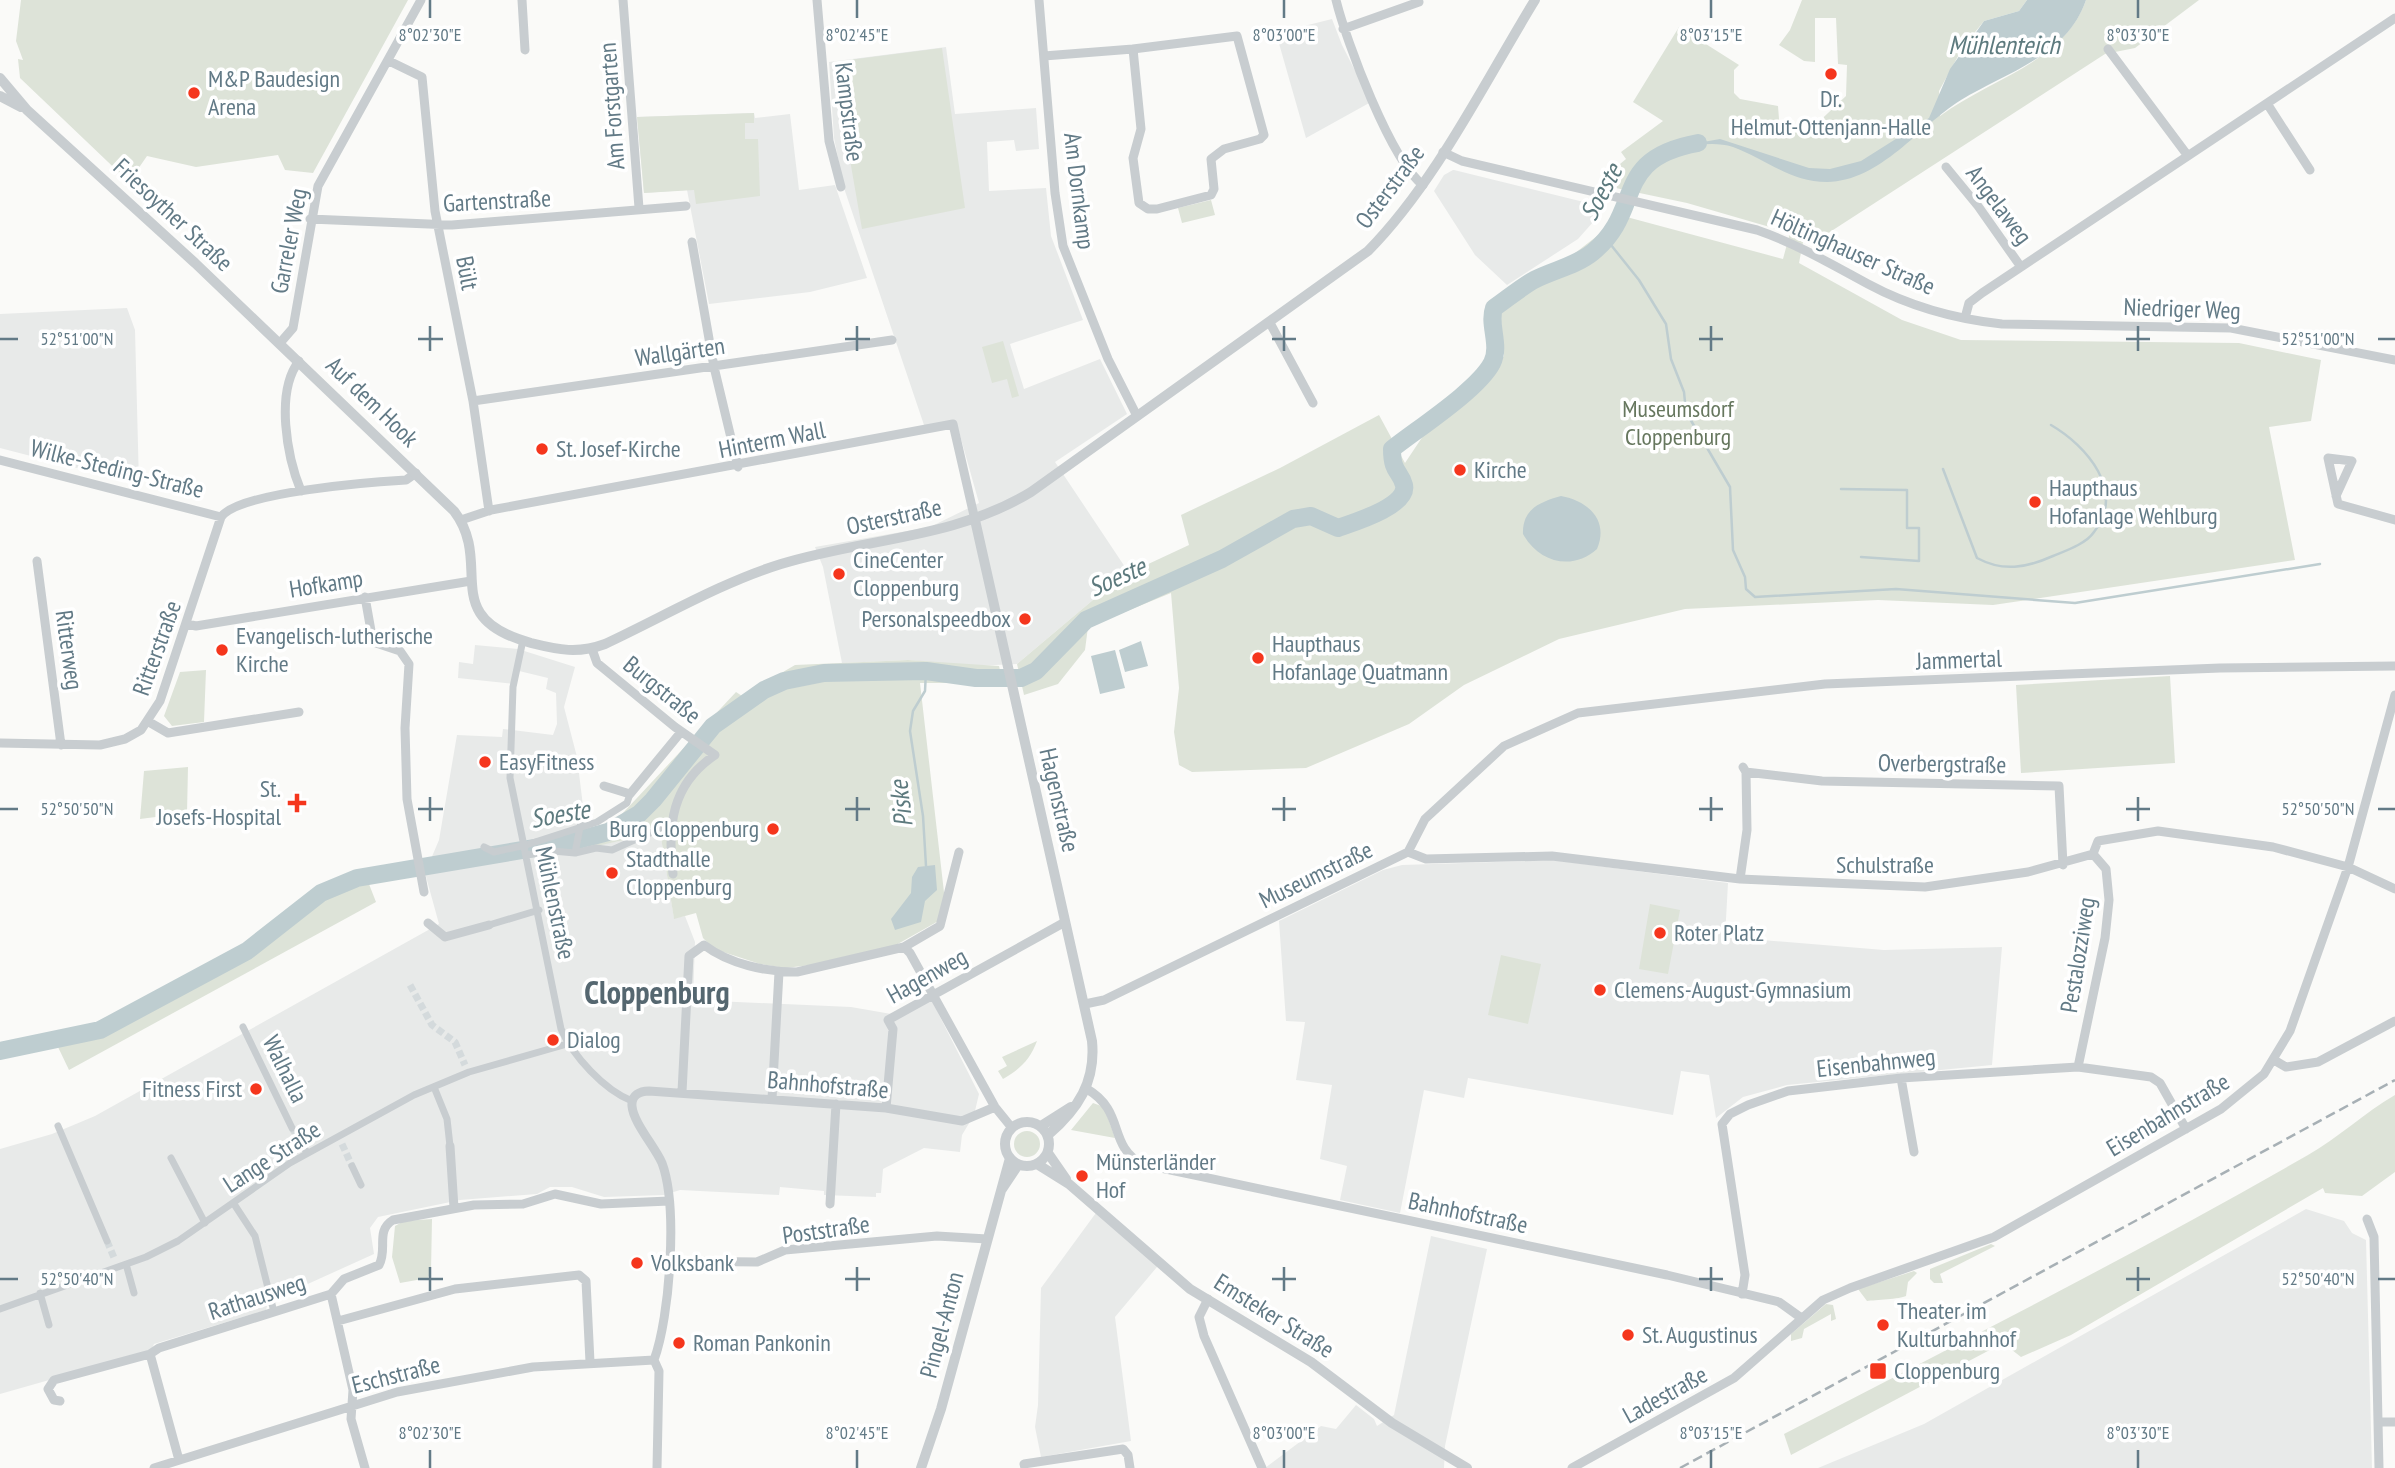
<svg xmlns="http://www.w3.org/2000/svg" width="2395" height="1468" font-family="'PT Sans Narrow',sans-serif">
  <style>
    .built { fill: #e8eae9 }
    .green { fill: #dde3d8 }
    .water { fill: #becdd0 }
    .lines { fill: none; stroke-linecap: round; stroke-linejoin: round }
    .stream { stroke: #becdd0; stroke-width: 2.5 }
    .river { stroke: #becdd0; stroke-width: 18 }
    .pedestrian-tunnel { stroke: #d4dadc; stroke-width: 7; stroke-dasharray: 7 3.5; stroke-linecap: butt }
    .pedestrian { stroke: #c8cdd0; stroke-width: 7 }
    .minor { stroke: #c8cdd0; stroke-width: 9 }
    .tertiary { stroke: #c8cdd0; stroke-width: 10 }
    .rail { stroke: #a7b0b5; stroke-width: 2.5; stroke-dasharray: 10 5; stroke-linecap: butt }
    .ticks { fill: none; stroke: #627a86; stroke-width: 2.5 }
    .poi-dot { fill: #f5361d; stroke: #fff; stroke-width: 2.5 }
    .labels { text-anchor: middle; stroke-width: 7; stroke-linejoin: round; paint-order: stroke }
    .poi-label { font-size: 24px; fill: #627a86; stroke: #fff; text-anchor: start }
    .street-label { font-size: 24px; fill: #627a86; stroke: #fff }
    .park-label { font-size: 24px; fill: #66775e; stroke: #fff }
    .water-label { font-size: 26px; font-style: italic; fill: #5d7a7e; stroke: #fff }
    .district-label { font-size: 32px; font-weight: bold; fill: #556770; stroke: #fff }
    .ticks-label { font-size: 18px; text-anchor: middle; fill: #627a86; stroke: #fff; stroke-width: 7; stroke-linejoin: round; paint-order: stroke }
  </style>
  <rect width="100%" height="100%" fill="#fafaf8"/>
  <path class="built" d="M1332 19 1342 45 1371 102 1306 138 1276 33Z
    M946 47 955 114 1036 108 1039 149 1016 151 1014 140 987 142 989 191 1046 188 1051 236 1083 320 1010 344 1024 389 1100 359 1127 414 1055 462 1129 573 1106 589 1017 664 974 666 908 660 842 663 823 567 815 547 930 527 979 503 956 421 925 428 844 188 834 138 829 62Z
    M754 113 755 118 790 114 799 190 835 185 867 278 810 292 709 304 687 190 644 193 637 117Z
    M1453 170H1454L1600 206 1594 221 1578 239 1507 285 1475 255 1434 191 1444 175Z
    M127 308 135 330 139 484 0 448V314Z
    M475 645 518 649 575 667 564 707 577 757 588 847 624 840 659 825 674 918 685 916 695 942 693 1000 851 1007 897 1015 931 999 979 1094 974 1115 962 1135 960 1152 924 1148 883 1169 881 1193H876V1197L824 1195V1191L780 1187 779 1195 680 1190 664 1195 604 1197 572 1187H550L537 1194 460 1200 378 1217 370 1228 374 1254 268 1302 266 1310 154 1344 151 1351 0 1394V1149L52 1134 95 1116 439 924 425 873 439 840 457 735 502 737 503 729 553 735 557 724 556 693 546 689 548 678 515 670 514 684 458 678 459 662 473 664Z
    M1553 860 1728 883 1725 937 1884 950 2002 947 1992 1065 1787 1085 1743 1097 1716 1118 1709 1075 1681 1071 1673 1115 1468 1078 1464 1098 1424 1090 1400 1213 1340 1200 1347 1166 1320 1159 1332 1085 1296 1080 1305 1022 1286 1021 1279 921 1383 870 1402 865Z
    M1101 1206 1162 1261 1115 1317 1131 1441 1041 1457 1035 1427 1038 1405 1041 1288Z
    M2306 1209 2344 1221 2352 1233 2366 1240 2372 1468H1818L1924 1424Z
    M1431 1236 1487 1249 1445 1446 1444 1468H1265L1321 1426 1336 1429 1356 1405 1374 1419 1377 1426 1394 1415Z"/>
  <path class="green" d="M21 0H408L313 173 285 170 278 155 196 167 147 156 129 182 20 78 18 59 23 60 16 41Z
    M1802 0H2027L2019 11 1984 21 1963 47 1939 91 1940 116C1989 79 2064 63 2086 0H2199L2135 48 2105 54 1816 241 1804 237 1799 263 1902 320 1961 340 2239 343 2321 360 2311 421 2269 427 2295 560 1993 605 1878 600 1685 609 1559 639 1464 685 1409 724 1306 768 1192 772 1179 765 1174 732 1179 688 1171 593 1088 627 1085 650 1058 684 1024 695 1017 664 1106 589 1129 573 1189 545 1181 515 1280 468 1379 415 1405 463 1429 427 1468 397 1504 356 1500 311 1623 216 1783 259 1790 233 1687 203 1611 187 1620 164 1626 159 1621 152 1663 121 1633 102 1679 27 1739 65 1734 70V93L1740 99 1778 106 1780 132 1809 131 1846 96 1847 65 1838 64 1836 18H1815V62L1804 61 1779 45 1790 30Z
    M942 48 965 208 862 229 833 62Z
    M754 113V123H745V139H758L760 196 696 204 694 190 644 193 637 117Z
    M1211 200 1215 215 1182 223 1178 208Z
    M1003 341 1019 396 1012 398 1007 379 992 383 982 347Z
    M908 660 999 666 1003 683H920L945 901 942 919 896 945 811 965 785 968 760 964 714 949 703 938 696 913 674 919 659 825 624 840 588 848 586 835 609 825 622 814 736 692 742 696 795 665Z
    M206 670 204 722 172 726 164 716 180 672Z
    M2170 676 2175 763 2021 773 2016 685Z
    M188 767 187 813 140 819 144 771Z
    M367 879 376 902 69 1070 58 1047 0 1058V1053L101 1033 235 962 316 901Z
    M1650 904 1680 910 1668 974 1639 969Z
    M1501 955 1541 964 1528 1024 1488 1015Z
    M1037 1041C1030 1060 1020 1069 1003 1079L998 1071 1007 1066 1002 1057Z
    M2395 1095V1172L2362 1196 2325 1193 2323 1188 2071 1335 2021 1357 2003 1343 1791 1455 1784 1434C1959 1343 2136 1254 2308 1155 2338 1138 2364 1113 2395 1095Z
    M1093 1103 1104 1107 1115 1138 1071 1130Z
    M1014 1144a13 13 0 1 1 26 0a13 13 0 1 1-26 0Z
    M432 1219 431 1271 428 1278 400 1283 392 1257 395 1226 404 1221Z
    M1991 1244 1995 1246 1940 1274 1943 1283H1934L1930 1279V1269Z
    M1914 1271 1917 1273 1908 1282 1906 1296C1900 1299 1875 1300 1867 1301L1858 1289Z
    M1826 1304 1833 1305 1836 1319 1831 1321V1314L1804 1329 1802 1338 1791 1341V1334Z"/>
  <path class="water" d="M2027 0H2086C2067 56 2007 72 1961 100 1919 126 1881 181 1827 182 1790 182 1766 159 1733 147 1714 141 1694 146 1675 147L1720 139 1809 168 1830 169 1861 161 1929 118 1950 69 1984 21 2019 11Z
    M1561 496C1589 501 1609 521 1597 549 1573 571 1539 563 1523 534 1522 509 1540 502 1561 496Z
    M1141 641 1148 666 1125 672 1119 650Z
    M1115 650 1125 688 1100 694 1091 656Z
    M935 865 937 890 925 901 921 922 895 930 891 919 911 893 912 877 918 867Z"/>
  <g class="lines">
    <path class="stream" d="M1607 240 1639 280 1666 324 1671 359 1684 392 1686 412 1730 487 1733 550 1745 577 1746 589 1755 597 1896 589 2075 603 2320 564
      M1943 469 1977 558C2003 572 2026 568 2053 556 2065 551 2086 544 2094 532 2126 491 2087 446 2051 425
      M1841 489 1907 490V528H1919V561L1861 557
      M926 866 923 816 910 731 913 711 925 691 926 671"/>
    <path class="river" d="M0 1051 100 1030 247 951 321 893 357 878 570 842 608 832 639 814 653 800 713 726 764 690 784 681 824 673 872 672 926 671 976 678H1021L1036 671 1086 620 1222 559 1293 519 1311 516 1338 528C1352 523 1409 506 1404 485 1400 470 1392 473 1392 449 1417 429 1478 390 1492 363 1501 345 1488 325 1494 308 1507 299 1520 288 1534 280 1553 270 1576 266 1593 252 1645 209 1610 159 1698 143"/>
    <path class="pedestrian-tunnel" d="M410 985 432 1025 455 1042 465 1065
      M292 1128 301 1142
      M342 1144 352 1166
      M107 1241 115 1260"/>
    <path class="pedestrian" d="M523 640 513 687 510 778 524 846
      M484 847 494 852 526 845 597 822 627 803 630 794
      M524 847 561 1029C573 1056 604 1090 632 1101
      M575 853 581 822
      M526 855 553 851 575 853 596 848 612 850 672 823
      M489 925 539 910
      M243 1027 292 1128
      M434 1087 447 1119 450 1146
      M58 1126 107 1241
      M301 1142 307 1153
      M171 1158 205 1223
      M352 1166 361 1185
      M234 1204 255 1236 274 1312
      M126 1264 134 1293
      M40 1293 49 1325
      M0 1309 146 1257 178 1241 290 1163 414 1095 469 1072 567 1044"/>
    <path class="minor" d="M522 0 525 50
      M623 0 639 208
      M817 0 829 141 841 187
      M1039 0 1055 193 1063 246 1108 359 1137 416
      M1336 0C1346 41 1391 161 1423 185
      M1343 29 1419 2
      M2108 49 2188 156
      M1044 56 1133 49 1141 129 1133 158 1139 203 1148 209H1157L1211 195 1214 189 1211 159 1224 149 1260 139 1264 135 1237 36 1133 49
      M389 61 422 77 435 211 473 401 489 511
      M2268 105 2310 170
      M1443 152 1462 161 1757 230C1797 244 1831 264 1868 284 1909 306 1955 319 2002 324L2231 328 2395 360
      M1946 167 1978 206 2021 267
      M310 219 452 225 686 206
      M692 242 714 367 738 467
      M1965 318 1969 303 1982 293 2395 18
      M1270 323 1313 403
      M280 343 293 328 318 186 421 0
      M299 361C275 392 287 457 301 491
      M473 401 892 340
      M0 460 221 517
      M2336 496 2352 461 2328 458 2338 504 2395 520
      M461 520 491 510 953 424 975 520
      M37 561 61 745
      M365 597 373 642 400 651 409 664 405 728 407 799 424 892
      M187 624 196 626 471 581
      M592 649 597 663 675 727 715 755C672 784 667 825 673 874
      M149 722 168 733 299 712
      M0 743 100 745 125 739 141 730 160 701 221 517C239 492 371 482 406 480L416 473
      M1746 772 1822 781 2059 786 2063 865
      M604 786 630 794 681 732
      M524 846V847
      M1408 852 1426 859 1552 856 1740 879 1925 887 2028 872 2093 854 2098 841 2158 831 2273 847 2348 867 2395 889
      M1740 879 1747 830 1746 772 1743 767
      M428 923 445 937 489 925
      M904 947 910 953 995 1107 1012 1128
      M1085 1004 1104 1000 1408 852 1425 819 1504 746 1578 713 1825 684 2220 668 2395 666
      M2274 1060 2286 1067 2318 1062 2395 1021
      M2078 1067 2105 938 2109 900 2106 869 2093 854
      M1901 1078 1914 1152
      M1087 1089C1126 1112 1107 1145 1142 1164L1667 1275 1779 1302 1800 1317
      M682 1092 689 956 704 945C729 964 766 972 797 972L904 947 940 926 959 852
      M772 1099 779 972
      M886 1108 893 1029 888 1020 1065 922
      M450 1146 454 1208
      M830 1204 836 1104
      M2367 1219 2374 1237 2379 1468
      M670 1261 757 1262 785 1250 937 1236 987 1239
      M331 1294 353 1390 351 1419 365 1468
      M1742 1294 1745 1275 1722 1124 1730 1114 1748 1105 1788 1091 1901 1078 2078 1067 2151 1077 2160 1083 2186 1129
      M1208 1299 1199 1317 1204 1336 1262 1468
      M338 1321 455 1289 579 1275 586 1281 590 1362
      M150 1354 179 1460
      M60 1401 54 1400 48 1389 54 1380 150 1354 159 1348 331 1294 344 1279 379 1265C388 1249 375 1231 393 1220L474 1205 523 1204 555 1194 601 1204 669 1201
      M2378 1422H2395
      M154 1468 397 1392 533 1367 654 1360
      M657 1468 659 1371 654 1360C670 1317 678 1206 662 1163 655 1147 633 1122 632 1106 631 1095 640 1091 649 1091L886 1108 962 1121 995 1107
      M1025 1468 1024 1464 1123 1449 1128 1455 1130 1468
      M1572 1468 1734 1378 1823 1300 1850 1288 1994 1237 2221 1109 2264 1074 2290 1031 2348 867 2395 695"/>
    <path class="tertiary" d="M0 78 27 110 195 263 454 511C495 565 436 617 531 643 559 650 578 654 605 644 663 617 720 583 781 564 865 538 954 539 1031 492L1368 251C1436 182 1484 83 1535 0
      M0 96 21 107
      M975 520 1092 1041C1096 1082 1078 1109 1048 1135
      M1005 1144a22 22 0 1 1 44 0a22 22 0 1 1-44 0Z
      M1041 1126 1071 1107
      M1048 1153 1066 1179
      M1037 1164 1069 1184 1190 1289 1311 1362 1392 1423 1467 1468
      M1002 1189 1018 1165
      M921 1468 941 1409 1010 1158"/>
    <path class="rail" d="M1680 1468 2395 1080"/>
  </g>
  <path class="ticks" d="M430 0V18M857 0V18M1284 0V18M1711 0V18M2138 0V18M430 326V351M857 326V351M1284 326V351M1711 326V351M2138 326V351M0 339H18M418 339H443M845 339H870M1272 339H1296M1699 339H1723M2126 339H2150M2378 339H2395M430 797V821M857 797V821M1284 797V821M1711 797V821M2138 797V821M0 809H18M418 809H443M845 809H870M1272 809H1296M1699 809H1723M2126 809H2150M2378 809H2395M430 1267V1291M857 1267V1291M1284 1267V1291M1711 1267V1291M2138 1267V1291M0 1279H18M418 1279H443M845 1279H870M1272 1279H1296M1699 1279H1723M2126 1279H2150M2378 1279H2395M430 1450V1468M857 1450V1468M1284 1450V1468M1711 1450V1468M2138 1450V1468"/>
  <g class="poi-dot">
    <circle cx="1831" cy="74" r="7"/>
    <circle cx="194" cy="93" r="7"/>
    <circle cx="542" cy="449" r="7"/>
    <circle cx="1460" cy="470" r="7"/>
    <circle cx="2035" cy="502" r="7"/>
    <circle cx="839" cy="574" r="7"/>
    <circle cx="1025" cy="619" r="7"/>
    <circle cx="222" cy="650" r="7"/>
    <circle cx="1258" cy="658" r="7"/>
    <circle cx="485" cy="762" r="7"/>
    <path d="M293.5 792.5h7v7h7v7h-7v7h-7v-7h-7v-7h7z"/>
    <circle cx="773" cy="829" r="7"/>
    <circle cx="612" cy="873" r="7"/>
    <circle cx="1660" cy="933" r="7"/>
    <circle cx="1600" cy="990" r="7"/>
    <circle cx="553" cy="1040" r="7"/>
    <circle cx="256" cy="1089" r="7"/>
    <circle cx="1082" cy="1176" r="7"/>
    <circle cx="637" cy="1263" r="7"/>
    <circle cx="1883" cy="1325" r="7"/>
    <circle cx="1628" cy="1335" r="7"/>
    <circle cx="679" cy="1343" r="7"/>
    <rect x="1869" y="1362" width="18" height="18" rx="3.5"/>
  </g>
  <g class="labels">
    <g class="poi-label">
      <text x="208" y="87">M&amp;P Baudesign<tspan x="208" dy="28">Arena</tspan></text>
      <text x="1831" y="107" text-anchor="middle">Dr.<tspan x="1831" dy="28">Helmut-Ottenjann-Halle</tspan></text>
      <text x="556" y="457">St. Josef-Kirche</text>
      <text x="1474" y="478">Kirche</text>
      <text x="2049" y="496">Haupthaus<tspan x="2049" dy="28">Hofanlage Wehlburg</tspan></text>
      <text x="853" y="568">CineCenter<tspan x="853" dy="28">Cloppenburg</tspan></text>
      <text x="1011" y="627" text-anchor="end">Personalspeedbox</text>
      <text x="236" y="644">Evangelisch-lutherische<tspan x="236" dy="28">Kirche</tspan></text>
      <text x="1272" y="652">Haupthaus<tspan x="1272" dy="28">Hofanlage Quatmann</tspan></text>
      <text x="499" y="770">EasyFitness</text>
      <text x="281" y="797" text-anchor="end">St.<tspan x="281" dy="28">Josefs-Hospital</tspan></text>
      <text x="759" y="837" text-anchor="end">Burg Cloppenburg</text>
      <text x="626" y="867">Stadthalle<tspan x="626" dy="28">Cloppenburg</tspan></text>
      <text x="1674" y="941">Roter Platz</text>
      <text x="1614" y="998">Clemens-August-Gymnasium</text>
      <text x="567" y="1048">Dialog</text>
      <text x="242" y="1097" text-anchor="end">Fitness First</text>
      <text x="1096" y="1170">Münsterländer<tspan x="1096" dy="28">Hof</tspan></text>
      <text x="651" y="1271">Volksbank</text>
      <text x="1897" y="1319">Theater im<tspan x="1897" dy="28">Kulturbahnhof</tspan></text>
      <text x="1642" y="1343">St. Augustinus</text>
      <text x="693" y="1351">Roman Pankonin</text>
      <text x="1894" y="1379">Cloppenburg</text>
    </g>
    <g class="street-label">
      <text transform="translate(612 106) rotate(-94)" y="8">Am Forstgarten</text>
      <text transform="translate(849 112) rotate(83)" y="8">Kampstraße</text>
      <text transform="translate(1390 187) rotate(-53)" y="8">Osterstraße</text>
      <text transform="translate(1079 191) rotate(83)" y="8">Am Dornkamp</text>
      <text transform="translate(497 201) rotate(-3)" y="8">Gartenstraße</text>
      <text transform="translate(1999 205) rotate(53)" y="8">Angelaweg</text>
      <text transform="translate(173 215) rotate(43)" y="8">Friesoyther Straße</text>
      <text transform="translate(289 241) rotate(-79)" y="8">Garreler Weg</text>
      <text transform="translate(1853 252) rotate(24)" y="8">Höltinghauser Straße</text>
      <text transform="translate(467 273) rotate(79)" y="8">Bült</text>
      <text transform="translate(2182 309) rotate(2)" y="8">Niedriger Weg</text>
      <text transform="translate(680 352) rotate(-8)" y="8">Wallgärten</text>
      <text transform="translate(372 402) rotate(44)" y="8">Auf dem Hook</text>
      <text transform="translate(772 440) rotate(-11)" y="8">Hinterm Wall</text>
      <text transform="translate(117 469) rotate(14)" y="8">Wilke-Steding-Straße</text>
      <text transform="translate(894 517) rotate(-12)" y="8">Osterstraße</text>
      <text transform="translate(326 584) rotate(-9)" y="8">Hofkamp</text>
      <text transform="translate(157 648) rotate(-70)" y="8">Ritterstraße</text>
      <text transform="translate(69 650) rotate(82)" y="8">Ritterweg</text>
      <text transform="translate(1959 660) rotate(-2)" y="8">Jammertal</text>
      <text transform="translate(662 690) rotate(39)" y="8">Burgstraße</text>
      <text transform="translate(1942 764) rotate(1)" y="8">Overbergstraße</text>
      <text transform="translate(1059 800) rotate(77)" y="8">Hagenstraße</text>
      <text x="1885" y="873">Schulstraße</text>
      <text transform="translate(1316 875) rotate(-26)" y="8">Museumstraße</text>
      <text transform="translate(555 903) rotate(78)" y="8">Mühlenstraße</text>
      <text transform="translate(2078 955) rotate(-81)" y="8">Pestalozziweg</text>
      <text transform="translate(927 976) rotate(-29)" y="8">Hagenweg</text>
      <text transform="translate(1876 1063) rotate(-6)" y="8">Eisenbahnweg</text>
      <text transform="translate(285 1069) rotate(64)" y="8">Walhalla</text>
      <text transform="translate(828 1085) rotate(5)" y="8">Bahnhofstraße</text>
      <text transform="translate(2168 1115) rotate(-31)" y="8">Eisenbahnstraße</text>
      <text transform="translate(272 1157) rotate(-33)" y="8">Lange Straße</text>
      <text transform="translate(1468 1213) rotate(12)" y="8">Bahnhofstraße</text>
      <text transform="translate(826 1230) rotate(-8)" y="8">Poststraße</text>
      <text transform="translate(257 1297) rotate(-18)" y="8">Rathausweg</text>
      <text transform="translate(1274 1316) rotate(32)" y="8">Emsteker Straße</text>
      <text transform="translate(942 1325) rotate(-75)" y="8">Pingel-Anton</text>
      <text transform="translate(396 1375) rotate(-14)" y="8">Eschstraße</text>
      <text transform="translate(1665 1395) rotate(-29)" y="8">Ladestraße</text>
    </g>
    <g class="park-label">
      <text x="1678" y="417">Museumsdorf<tspan x="1678" dy="28">Cloppenburg</tspan></text>
    </g>
    <g class="water-label">
      <text x="2004" y="54">Mühlenteich</text>
      <text transform="translate(1601 192) rotate(-62)" y="9">Soeste</text>
      <text transform="translate(1117 577) rotate(-24)" y="9">Soeste</text>
      <text transform="translate(901 804) rotate(-97)" y="9">Piske</text>
      <text transform="translate(560 814) rotate(-10)" y="9">Soeste</text>
    </g>
    <g class="district-label">
      <text x="657" y="1004">Cloppenburg</text>
    </g>
  </g>
  <g class="ticks-label">
    <text x="430" y="41">8°02'30"E</text>
    <text x="857" y="41">8°02'45"E</text>
    <text x="1284" y="41">8°03'00"E</text>
    <text x="1711" y="41">8°03'15"E</text>
    <text x="2138" y="41">8°03'30"E</text>
    <text x="77" y="345">52°51'00"N</text>
    <text x="2318" y="345">52°51'00"N</text>
    <text x="77" y="815">52°50'50"N</text>
    <text x="2318" y="815">52°50'50"N</text>
    <text x="77" y="1285">52°50'40"N</text>
    <text x="2318" y="1285">52°50'40"N</text>
    <text x="430" y="1439">8°02'30"E</text>
    <text x="857" y="1439">8°02'45"E</text>
    <text x="1284" y="1439">8°03'00"E</text>
    <text x="1711" y="1439">8°03'15"E</text>
    <text x="2138" y="1439">8°03'30"E</text>
  </g>
</svg>
